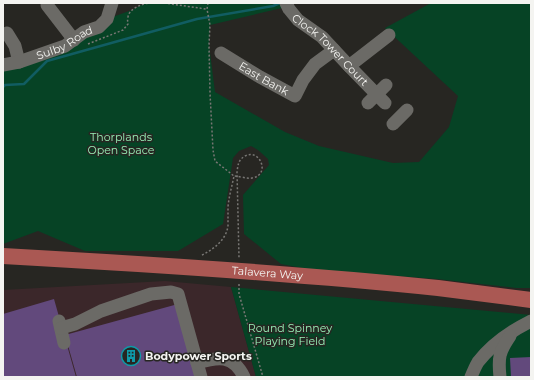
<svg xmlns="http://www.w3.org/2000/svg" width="534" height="380" font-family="Montserrat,sans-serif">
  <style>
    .industrial { fill: #3b272a }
    .green { fill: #064325 }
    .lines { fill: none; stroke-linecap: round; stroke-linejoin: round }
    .stream { stroke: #115d62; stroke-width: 2.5 }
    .building { fill: #62497c }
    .path { stroke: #787774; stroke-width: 1.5; stroke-dasharray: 2 2; stroke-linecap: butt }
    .minor { stroke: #6b6a66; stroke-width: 13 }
    .major { stroke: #aa5853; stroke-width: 16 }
    .labels { text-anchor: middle; stroke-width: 3; stroke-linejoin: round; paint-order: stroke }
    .street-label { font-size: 11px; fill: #f4f4f1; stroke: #272622 }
    .park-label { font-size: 11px; fill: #97f0b7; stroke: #272622 }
    .poi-label { font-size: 11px; font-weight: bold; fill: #f4f4f1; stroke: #272622; text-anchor: start }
  </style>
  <rect width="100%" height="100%" fill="#272622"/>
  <path class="industrial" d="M165 281 231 287 256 377H3V290Z"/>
  <path class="green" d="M145 3H280L282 8 210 25 209 45 215 92 285 132 319 146 393 163 419 162 449 127 458 96 385 28 431 3H531V288H516L437 279 313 270 281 264 244 234 243 195 269 165 268 159 258 150 251 146 239 151 233 158 223 224 178 251H85L38 231 3 244V71L60 54 107 19 132 10Z
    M231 287 531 315V377H256Z"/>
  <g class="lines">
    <path class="stream" d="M3 87 5 85 24 84 47 61 197 19 273 6 280 3"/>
  </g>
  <path class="building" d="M54 299 76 377H3V314Z
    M178 304 196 377H77L65 335Z
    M531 357V377H511L510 358Z"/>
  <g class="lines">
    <path class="path" d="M164 3 206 9
      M208 3 207 9 210 25 209 45 210 93 213 150 215 161 234 176
      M88 44 123 30 128 24C128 22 127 20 128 17 129 9 141 4 149 3
      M202 255C214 249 226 240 228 226 228 219 228 213 228 207 229 196 232 186 234 176 239 176 247 179 252 178 271 175 260 148 245 156 238 160 238 165 237 172L239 258
      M239 284V294L263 377"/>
    <g class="minor">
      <path id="s1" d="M286 3 289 9 298 20 322 37 349 66 385 103"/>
      <path d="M47 5 74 40"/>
      <path d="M7 33 15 46 19 62"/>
      <path id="s2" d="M221 53 260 77 295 96 303 80 315 64 334 50"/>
      <path id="s3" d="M3 65 19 62 65 46 84 32 99 27 107 19 112 3"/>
      <path d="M349 66 389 35"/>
      <path d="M368 103 386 85"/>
      <path d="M393 124 407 110"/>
      <path d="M59 321 64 343"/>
      <path d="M61 328 75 324 101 311 151 294 171 292 178 294 201 377"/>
      <path d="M197 363C218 357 233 354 244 377"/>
      <path d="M471 377C473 372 475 367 478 362 492 344 511 331 531 321"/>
      <path d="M500 377C498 358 499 352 510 336"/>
    </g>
    <path class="major" id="s4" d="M3 256C148 264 293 273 438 288 469 292 500 296 531 300"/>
  </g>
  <defs>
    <symbol id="building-ring" viewBox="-11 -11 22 22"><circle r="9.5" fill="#272622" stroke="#0f9aa8" stroke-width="1.5"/><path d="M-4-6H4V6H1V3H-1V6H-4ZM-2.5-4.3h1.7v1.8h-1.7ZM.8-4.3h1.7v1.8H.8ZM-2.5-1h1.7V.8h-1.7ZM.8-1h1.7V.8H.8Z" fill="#0f9aa8"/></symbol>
  </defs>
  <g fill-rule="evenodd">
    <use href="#building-ring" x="120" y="345" width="22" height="22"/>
  </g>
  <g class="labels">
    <g class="street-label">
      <text dy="4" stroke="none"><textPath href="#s3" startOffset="66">Sulby Road</textPath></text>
      <text dy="4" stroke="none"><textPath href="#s1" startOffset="65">Clock Tower Court</textPath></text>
      <text dy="4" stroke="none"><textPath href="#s2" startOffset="50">East Bank</textPath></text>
      <text dy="4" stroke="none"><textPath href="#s4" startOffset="265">Talavera Way</textPath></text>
    </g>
    <g class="park-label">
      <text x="121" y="141">Thorplands<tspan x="121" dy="13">Open Space</tspan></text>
      <text x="290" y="332">Round Spinney<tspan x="290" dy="13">Playing Field</tspan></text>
    </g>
    <g class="poi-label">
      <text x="145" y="360">Bodypower Sports</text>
    </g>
  </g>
  <rect width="534" height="380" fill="none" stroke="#f4f4f1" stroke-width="8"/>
</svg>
